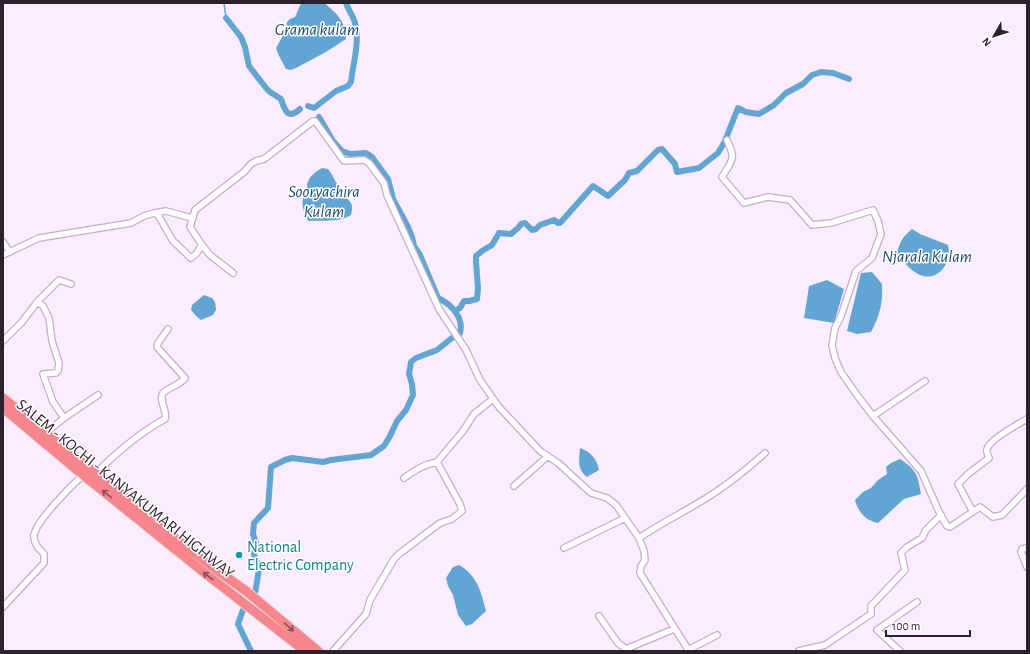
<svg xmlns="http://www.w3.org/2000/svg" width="1030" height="654" font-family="'Alegreya Sans',sans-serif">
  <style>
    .water { fill: #63a5d2 }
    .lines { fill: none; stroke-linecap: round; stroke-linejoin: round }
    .stream { stroke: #63a5d2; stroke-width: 1.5 }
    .canal { stroke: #63a5d2; stroke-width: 6 }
    .minor-casing { stroke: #c4adca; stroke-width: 8 }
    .trunk-casing { stroke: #dddcdd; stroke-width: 11 }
    .minor { stroke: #fff; stroke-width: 5.5 }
    .trunk { stroke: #f6868c; stroke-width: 9 }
    .oneway { stroke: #864f58 }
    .culture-dot { fill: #0f9aa8; stroke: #fff; stroke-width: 1.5 }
    .labels { text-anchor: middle; stroke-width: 3; stroke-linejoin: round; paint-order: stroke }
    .street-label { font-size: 16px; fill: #2b222d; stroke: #fff }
    .culture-label { font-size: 16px; fill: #0d838f; stroke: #fff; text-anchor: start }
    .water-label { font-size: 17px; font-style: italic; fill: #194b6a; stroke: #fff }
  </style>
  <rect width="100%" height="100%" fill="#fbedff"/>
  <path class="water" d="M301 3C309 3 316 4 324 3 337 13 346 22 346 39L326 52 296 68 291 70 286 69 279 56 276 48 285 32 287 22 290 19 295 17Z
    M322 168 328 169C332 174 333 177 336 182 340 190 346 196 351 203 353 207 352 211 351 215 338 223 322 220 308 221 303 210 299 201 307 191 306 179 312 174 322 168Z
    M912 229 920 234 948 245C953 263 937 284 918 274 909 269 903 261 897 254 899 243 903 236 912 229Z
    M872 272 882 284C883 303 880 315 871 332L857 334 847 331 861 273Z
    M827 280 844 289 834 323 804 318 809 286Z
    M204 295 212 298 215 302 216 310 213 315 201 320 196 316 191 310 192 305Z
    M580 448C591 452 597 459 599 470L587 477C577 470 579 459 580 448Z
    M900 459C917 470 918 476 921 494L904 499 878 523C866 521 858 512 855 500L863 492 871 488 878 480 887 474 886 467 891 463Z
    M459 565C478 576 481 592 486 611L472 624 466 626 458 615 453 595 448 586 446 578 453 567Z"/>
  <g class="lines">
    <path class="stream" d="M224 3 226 18"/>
    <path class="canal" d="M226 18 241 37 245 47 249 66 266 88 270 92 281 99C285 111 288 120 300 109
      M308 106 314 108 336 91 348 86 351 82C353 63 360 43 355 23 353 15 348 10 346 3
      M319 117 333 141 342 151 350 154 366 153 372 157 388 179 393 199 408 227 412 237 414 246 420 255 438 298C451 304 464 317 460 333
      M455 311 460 308 464 301H469L477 299 478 288 476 262V256L482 251 492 245 499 233 511 234 518 228 521 224 525 223 532 230 536 229 540 225 554 220 558 223H560L593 186 608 196 625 180 629 173 637 171 658 150 662 149 675 164 677 172 699 168 718 153 724 143 738 108 746 112 759 114 774 105 786 93 803 84 812 75 821 72 833 73 849 79
      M251 651 238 624 243 610 255 594 259 569 254 554 257 546 253 534 254 523 268 508 271 467 285 460 292 458 323 462 331 460 371 455 384 446 390 436 397 421 406 410 413 395 412 384 409 374 411 362 416 358 437 350 452 338"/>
    <defs>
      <path id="minor" d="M727 140C736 159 733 159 722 177L744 203 768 197 790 200 812 225 831 223 873 210 878 221 881 234 872 258 856 271 841 316 835 328 832 345 835 358 841 372 857 395 873 416 921 471 940 514 947 526 950 527 980 507 993 517 1002 515 1027 489
        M154 213 166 211 192 218
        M3 242 10 252
        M3 255 39 238 131 223 144 216 154 213 158 215 173 241 191 258 196 254 202 245
        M233 273 210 255 202 245 190 227 195 210 244 172 251 164 256 161 264 159 313 121H315L344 161 364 160 369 163 384 183 387 195 439 309 466 350 480 380 499 407 540 451 558 463 591 493 607 498 616 505 639 538 644 551 645 560 641 566 640 573 689 651
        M37 302 43 306 49 318 52 341 59 363 58 371 56 373 43 374 53 402 64 418 46 433
        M3 341 22 322 38 301 59 280 71 284
        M873 416 925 381
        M64 418 98 395
        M437 462 463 431 474 414 493 399
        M95 474C116 453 139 433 165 419 168 411 158 400 163 393 169 387 179 386 185 378L157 347 158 343 168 329
        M514 486 548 456
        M973 512 958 484 968 474 989 458C988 455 986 452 987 449 990 439 1018 424 1027 419
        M639 538C660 524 682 513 703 500 725 487 746 470 765 453
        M564 548 625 518
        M1027 548 1022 549 1021 552 1027 567
        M3 607 44 563V554C39 549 33 543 34 535 37 520 71 486 83 475
        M599 616 618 643 626 649 674 629
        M688 650 717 635
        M333 651 366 614 370 600 394 559 399 554 440 523 452 519 462 511 460 504 437 462C422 465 416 470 404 478
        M799 651 825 645 871 614V606L905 570 901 553 907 547 922 538 926 530 941 515
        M900 651 877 630 917 602"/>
      <path id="trunk" d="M3 398 175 538 218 571 246 591 318 651
        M3 408 77 470 201 570 305 651"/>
    </defs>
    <use href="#minor" class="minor-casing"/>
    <use href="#trunk" class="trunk-casing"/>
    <use href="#minor" class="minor"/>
    <use href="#trunk" class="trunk"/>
  </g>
  <defs><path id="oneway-shaft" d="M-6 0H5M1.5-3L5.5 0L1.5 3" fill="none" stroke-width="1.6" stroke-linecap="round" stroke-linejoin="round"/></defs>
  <g class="oneway">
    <use href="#oneway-shaft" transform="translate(107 494) rotate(-141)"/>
    <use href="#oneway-shaft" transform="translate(208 576) rotate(-143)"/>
    <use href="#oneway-shaft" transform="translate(289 627) rotate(41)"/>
  </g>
  <circle class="culture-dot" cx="239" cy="555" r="4"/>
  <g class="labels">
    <g class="street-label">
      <text transform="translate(126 488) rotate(39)" y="6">SALEM - KOCHI - KANYAKUMARI HIGHWAY</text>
    </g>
    <g class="culture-label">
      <text x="247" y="552">National<tspan x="247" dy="18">Electric Company</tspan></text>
    </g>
    <g class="water-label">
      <text x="317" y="35">Grama kulam</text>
      <text x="324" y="197">Sooryachira<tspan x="324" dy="20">Kulam</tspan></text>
      <text x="927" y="262">Njarala Kulam</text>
    </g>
  </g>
  <rect width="1030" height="654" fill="none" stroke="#2b222d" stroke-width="8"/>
  <g transform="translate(994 36) rotate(231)" stroke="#ffffff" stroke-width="3" paint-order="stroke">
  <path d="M0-3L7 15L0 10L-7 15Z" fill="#2b222d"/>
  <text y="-6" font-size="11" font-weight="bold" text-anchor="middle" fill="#2b222d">N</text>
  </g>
  <path d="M886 630v6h84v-6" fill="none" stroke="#2b222d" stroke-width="2"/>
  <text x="892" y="630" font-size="12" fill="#2b222d" stroke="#ffffff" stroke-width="3" paint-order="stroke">100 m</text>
</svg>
